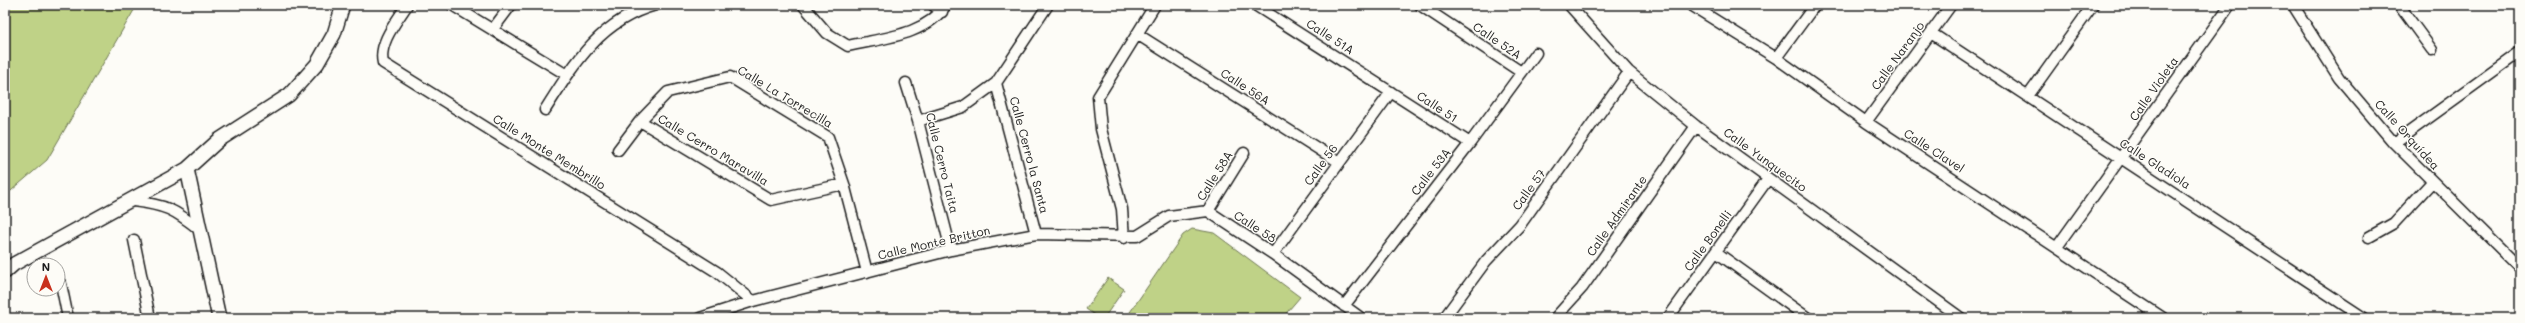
<svg xmlns="http://www.w3.org/2000/svg" width="2525" height="323" font-family="Mali,sans-serif">
  <style>
    .green { fill: #bfd287; stroke: #6e7752 }
    .lines { fill: none; stroke-linecap: round; stroke-linejoin: round }
    .minor-casing { stroke: #1c1c1c; stroke-width: 13 }
    .tertiary-casing { stroke: #1c1c1c; stroke-width: 16 }
    .minor { stroke: #fdfcf7; stroke-width: 10 }
    .tertiary { stroke: #fdfcf7; stroke-width: 13 }
    .labels { text-anchor: middle; stroke-width: 3; stroke-linejoin: round; paint-order: stroke }
    .street-label { font-size: 12px; fill: #1c1c1c; stroke: #fdfcf7 }
  </style>
  <rect width="100%" height="100%" fill="#fdfcf7"/>
  <filter id="ink" filterUnits="userSpaceOnUse"><feTurbulence type="fractalNoise" baseFrequency=".025" numOctaves="2"/><feDisplacementMap in="SourceGraphic" scale="8" xChannelSelector="R" yChannelSelector="G"/><feConvolveMatrix kernelMatrix="1 2 1 2 8 2 1 2 1" color-interpolation-filters="sRGB"/></filter>
  <g filter="url(#ink)">
    <path class="green" d="M5 5H137L47 160 5 196Z
      M1192 229 1214 233 1300 297 1282 318H1126L1183 235Z
      M1108 278 1124 289 1104 318H1099L1086 309Z"/>
    <g class="lines">
      <defs>
        <path id="minor" d="M407 5C397 21 378 43 383 63L717 272 753 301
          M452 5 567 75
          M803 5 827 33 848 46C882 38 925 36 946 5
          M933 5 942 12
          M1255 5 1470 143
          M1420 5 1521 72
          M1569 5 1629 72 1696 126 1961 318
          M1691 5 1776 58 1866 122 2163 318
          M2293 5 2339 78 2394 143 2520 268
          M2399 5 2432 50
          M493 29 511 5
          M1931 33 2364 318
          M1137 34 1339 162
          M1776 58 1815 5
          M906 83 918 121 951 250
          M996 83 1036 234
          M2028 96 2093 5
          M545 110C574 64 600 20 656 5
          M640 121 771 200 844 184
          M918 121 963 107 996 83 1048 5
          M1866 122 1951 5
          M2394 143 2520 52
          M618 150 640 121 668 92 730 77 828 137 844 184 867 272
          M133 201C165 205 174 209 200 230
          M1208 211 1244 153
          M2369 237 2394 223 2432 182
          M1124 238 1122 209 1101 129 1098 97 1155 5
          M134 240 150 318
          M2057 247 2230 5
          M1716 252 1808 318
          M1273 254 1391 92
          M61 284 68 318
          M1344 306 1470 143 1536 53
          M700 318 753 301 951 250 1036 234 1137 236 1169 216 1208 211 1273 254 1361 318
          M1444 318 1486 261 1520 225 1629 72
          M1555 318 1582 288 1696 126
          M1668 318 1768 179"/>
        <path id="tertiary" d="M187 169 219 318
          M5 272 14 264 187 169 219 140 289 95 317 64 334 34 343 5"/>
      </defs>
      <use href="#minor" class="minor-casing"/>
      <use href="#tertiary" class="tertiary-casing"/>
      <use href="#minor" class="minor"/>
      <use href="#tertiary" class="tertiary"/>
    </g>
  </g>
  <g class="labels">
    <g class="street-label">
      <text transform="translate(1330 37) rotate(33)" y="4">Calle 51A</text>
      <text transform="translate(1497 41) rotate(34)" y="4">Calle 52A</text>
      <text transform="translate(1898 56) rotate(-54)" y="4">Calle Naranjo</text>
      <text transform="translate(1245 87) rotate(33)" y="4">Calle 56A</text>
      <text transform="translate(2154 89) rotate(-55)" y="4">Calle Violeta</text>
      <text transform="translate(785 97) rotate(31)" y="4">Calle La Torrecilla</text>
      <text transform="translate(1437 107) rotate(33)" y="4">Calle 51</text>
      <text transform="translate(2407 135) rotate(48)" y="4">Calle Orquídea</text>
      <text transform="translate(713 150) rotate(31)" y="4">Calle Cerro Maravilla</text>
      <text transform="translate(1934 151) rotate(33)" y="4">Calle Clavel</text>
      <text transform="translate(549 152) rotate(32)" y="4">Calle Monte Membrillo</text>
      <text transform="translate(1029 155) rotate(75)" y="4">Calle Cerro la Santa</text>
      <text transform="translate(1765 160) rotate(36)" y="4">Calle Yunquecito</text>
      <text transform="translate(942 163) rotate(76)" y="4">Calle Cerro Taita</text>
      <text transform="translate(2155 164) rotate(33)" y="4">Calle Gladiola</text>
      <text transform="translate(1321 165) rotate(-54)" y="4">Calle 56</text>
      <text transform="translate(1431 172) rotate(-52)" y="4">Calle 53A</text>
      <text transform="translate(1215 176) rotate(-58)" y="4">Calle 58A</text>
      <text transform="translate(1529 190) rotate(-54)" y="4">Calle 57</text>
      <text transform="translate(1617 216) rotate(-55)" y="4">Calle Admirante</text>
      <text transform="translate(1255 227) rotate(33)" y="4">Calle 58</text>
      <text transform="translate(1708 241) rotate(-54)" y="4">Calle Bonelli</text>
      <text transform="translate(934 243) rotate(-13)" y="4">Calle Monte Britton</text>
    </g>
  </g>
  <rect width="2525" height="323" fill="none" stroke="#fdfcf7" stroke-width="20"/>
  <rect x="10" y="10" width="2505" height="303" fill="none" stroke="#1c1c1c" stroke-width="1.5" filter="url(#ink)"/>
  <g transform="translate(46 277)"><circle r="19" fill="#fdfcf7" stroke="#a3a29f"/>
  <path d="M0-3L7 15L0 10L-7 15Z" fill="#c8321e"/>
  <text y="-6" font-size="11" font-weight="bold" text-anchor="middle" fill="#1c1c1c">N</text>
  </g>
</svg>
